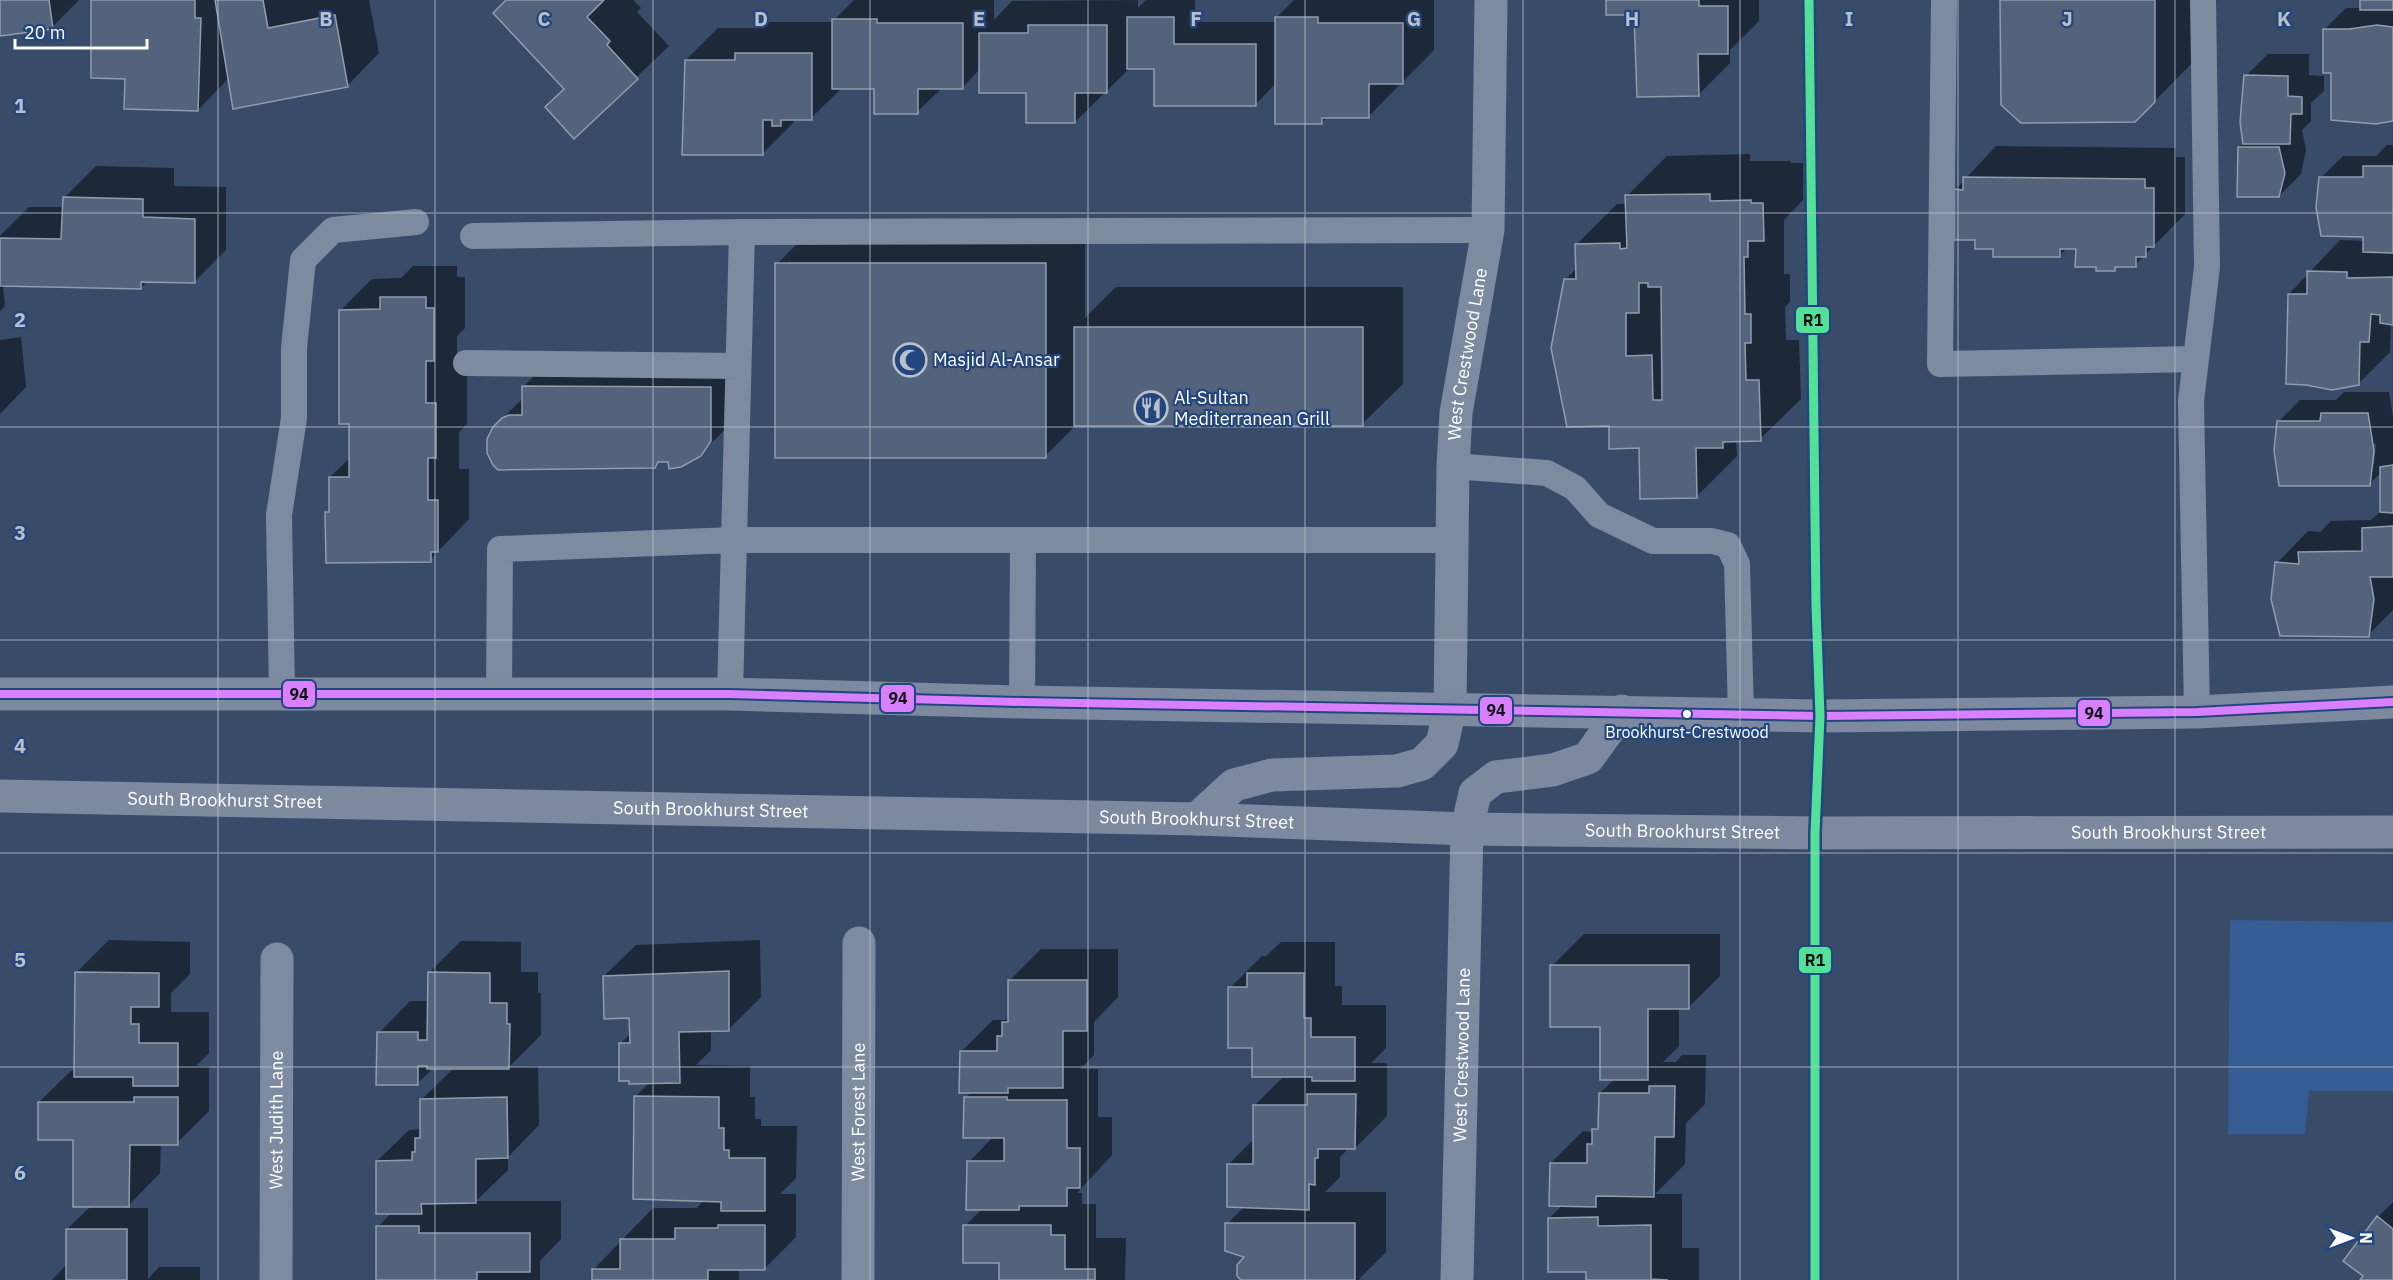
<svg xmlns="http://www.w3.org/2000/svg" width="2393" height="1280" font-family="'IBM Plex Sans',sans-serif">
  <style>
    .green { fill: #365c94 }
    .shadow { fill: #0007; fill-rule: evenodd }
    .building { fill: #53637b; stroke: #919cae; stroke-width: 1.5; fill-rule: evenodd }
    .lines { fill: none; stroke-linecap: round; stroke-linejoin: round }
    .service { stroke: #7d8ba0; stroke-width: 26 }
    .minor { stroke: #7d8ba0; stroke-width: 33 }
    .primary { stroke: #7c899e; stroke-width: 33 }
    .bus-1-casing { stroke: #23467e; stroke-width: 12 }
    .bus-1 { stroke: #d880ff; stroke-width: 8 }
    .rail-1-casing { stroke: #23467e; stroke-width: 14 }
    .rail-1 { stroke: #53e098; stroke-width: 9 }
    .grid { fill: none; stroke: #b9c0ca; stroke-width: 1.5; stroke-opacity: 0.55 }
    .bus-dot { fill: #fff; stroke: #23467e; stroke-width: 2 }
    .labels { text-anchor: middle; stroke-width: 4.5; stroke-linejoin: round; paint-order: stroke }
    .bus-label { font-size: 16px; fill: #fff; stroke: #23467e }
    .street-label { font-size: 18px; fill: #fff; stroke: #23467e }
    .poi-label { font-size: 18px; fill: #fff; stroke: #23467e; text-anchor: start }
    .grid-label { font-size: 20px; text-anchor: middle; font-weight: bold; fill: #b9c0ca; stroke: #23467e; stroke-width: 4.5; stroke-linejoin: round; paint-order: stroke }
    .line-badge { stroke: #23467e; stroke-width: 2 }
    .pale-badge-label { font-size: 16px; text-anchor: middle; font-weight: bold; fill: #111 }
  </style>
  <rect width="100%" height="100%" fill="#384b69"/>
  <path class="green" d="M2230 920 2393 922V1091H2309L2305 1134H2228Z"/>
  <path class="shadow" d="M0 0H79L52 27 0 34Z
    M92 0H369L379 53 348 85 229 78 198 110 126 78 91 46Z
    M508 0H633L641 8 637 12 669 46 574 137 566 89Z
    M854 0H994V20L1012 1 1138 0V8L1146 0H1195V22H1277V17L1294 0H1434V50L1369 116H1328L1322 123 1276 83 1256 104 1155 67H1131L1075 122 1027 92 980 69 962 88H942L917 112 876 88H842L811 118H794V122L762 154 686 60 718 28H762L768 22H834V20Z
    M1607 0H1759V21L1730 50V63L1698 95 1635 13Z
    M2002 0H2195V60L2135 121Z
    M2361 0H2393V120L2332 72 2324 30 2346 8H2361Z
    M2268 54H2309V75L2324 76V91L2311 103V121L2302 130 2306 150 2301 174 2279 196 2239 147 2245 142 2246 76Z
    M2387 145H2393V323H2391L2390 352 2358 384 2289 294 2340 240 2365 241V236L2321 178 2343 156H2376Z
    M1996 146 2176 148V157H2185V214L2135 265H2119L2115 269 2098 266 2077 247H2068L2059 256 1995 247 1976 238 1955 190Z
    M1750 154V161H1791V163H1803V200L1784 220V274H1790V302L1785 307 1786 340H1799L1801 399 1760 439 1736 440 1737 456 1696 497 1641 447 1611 424 1565 280 1577 268V244L1617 204H1627V196L1667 156Z
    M96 166 174 168V186L226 187V250L194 282 148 281 140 288 3 285 5 306 0 311V236L29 207H64V198Z
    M817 224H1085V318L1116 287H1403V384L1362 424H1077L1045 456 777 264Z
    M413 266H457V277H465V328L457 336V372H467V424L459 432V469H469V519L430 560 326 513 330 509V477L351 457V423L340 311 372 279 401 278Z
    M21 337 26 387 0 414V340Z
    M555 355 742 356 737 418 704 450 669 461H660L654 466 498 423 523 398V387Z
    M2344 392H2389L2393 417V610L2368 635 2277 563 2308 531 2320 532 2331 521 2371 520 2382 510V472L2369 484 2278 422 2300 400H2336ZM2373 444H2376L2374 465H2371Z
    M1584 934H1720V976L1688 1008H1679V1046L1663 1062H1676L1682 1055H1706L1705 1104 1686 1123 1685 1164 1655 1194H1682V1248H1699V1280H1588V1270L1549 1218 1563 1205 1551 1163 1583 1131 1593 1132 1600 1123V1093L1616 1078 1602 1026 1552 966Z
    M109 940 190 942V974L171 993V1012H209V1053L196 1066H209V1111L177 1143H161L160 1173 126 1208H148V1279L159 1267H200V1280H52L67 1264V1229L92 1205 75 1138 39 1102 71 1071H76L77 972Z
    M760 940 761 997 729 1029H711V1050L696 1065 750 1066V1097H755V1119H761V1126H797L796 1178 780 1194H796V1237L764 1269H739V1280H593V1270L653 1208H697L704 1200 635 1097 650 1082 621 1043 631 1033V1017L604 976 636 945Z
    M461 941 521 942V972H538V993H541V1035L509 1067 538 1066 539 1125 508 1157V1170L476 1201H561V1239L540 1261V1280H423L378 1227 392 1212 377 1161 409 1130 422 1129V1099L454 1068H433L417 1084 379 1033 410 1001H429V973Z
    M1281 942H1335V986H1342V1005H1386V1048L1371 1063H1387V1116L1355 1148H1346V1151L1340 1157V1177L1325 1192H1386V1252L1358 1280H1243L1247 1256 1227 1224 1245 1206 1229 1164 1254 1139 1255 1105 1285 1075 1253 1047 1230 988 1262 956H1266Z
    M1041 949H1118V997L1094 1022V1055L1080 1069H1098V1117H1112V1155L1077 1193H1082V1204H1096V1238H1126L1125 1280H1000V1262L965 1226 982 1209 969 1162 994 1136 966 1097 972 1091 961 1052 993 1020H1005L1009 1017V981Z
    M2393 1202V1280H2362L2378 1217Z"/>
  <path class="building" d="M0 0H49L53 29 0 36Z
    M91 0H195V18H201L198 111 124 109 125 79 91 78Z
    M215 0H263L268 28 335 15 348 87 233 109Z
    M506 0H604L587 17 610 41 607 45 638 79 574 139 545 107 564 89 493 13Z
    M1606 0H1699V6H1728V54H1698L1699 96 1637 97 1634 15H1606Z
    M2000 0H2155V102L2135 122 2021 123 2001 105Z
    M2360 0H2393V10H2360Z
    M1127 17H1174V44H1256V106H1154V69H1127Z
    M1275 17H1318V23H1403V84H1369V118H1322V124H1275Z
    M832 19H877V23H963V89H918V114H874V89H832Z
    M1028 25H1107V93H1075V123H1026V93H979V33H1028Z
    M2377 25 2393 27V121L2376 124 2331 120V73H2323V29H2349Z
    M735 53H812V120H781V126H772V120H763V155H682L685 60H735Z
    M2244 75 2288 76V96L2302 97V114H2291L2290 144H2243L2240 122Z
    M2238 147H2279L2285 173 2279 197H2237Z
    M2363 166H2393V253L2363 252V237L2321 236 2316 207 2319 177H2363Z
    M1963 177 2145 179V188H2154V247H2146V257H2136V267H2115V271H2096V267H2075L2076 249H2060V257H1993V249H1975V240H1954V189L1963 190Z
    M1710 194V201L1751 200V203H1763L1764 241H1748V257H1744L1745 314H1751V343H1745L1746 380H1759L1761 441 1723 442V448H1696L1697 498 1640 499 1639 448 1609 449V426L1567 427 1551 348 1564 279H1576L1575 244 1620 243V249L1627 248 1625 195ZM1639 283H1648V287H1661L1662 400H1653L1652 355 1626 356V313H1639Z
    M63 197 143 199V217L195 219V283L141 282V289L0 286V238L61 239Z
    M775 263H1046V458H775Z
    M2307 271 2347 272V278L2393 277V325L2380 323V315L2371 314 2369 342H2360L2359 385 2332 390 2306 385 2286 384 2288 294H2307Z
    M380 297H426V308H434V361H426V403H436V458H428V500H438V552H431V562L326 563 325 512H329V477H349V424H339V310L380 309Z
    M1074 327H1363V426H1074Z
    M522 386 711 387V441L701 456 681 467 669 469 668 462H658L655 468 498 470 493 465 487 453V439L493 427 502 418 509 415H522Z
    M2321 413H2368L2374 451 2370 486H2279L2274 450 2277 421H2320Z
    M2393 465V513L2380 512V467Z
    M2393 526V577H2370L2374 599 2369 637 2280 636 2271 599 2275 562 2299 564 2298 552 2362 551V528Z
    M1550 965H1689V1009H1648V1080H1600V1027H1550Z
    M729 971V1031L679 1032 680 1083 629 1084V1081H619V1043H630L629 1018 604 1019 603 976Z
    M75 972 159 973V1007H131V1024H139V1043H178V1086H133V1077H74Z
    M428 972 490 973V1003H507V1024H510L509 1069H427V1066H418V1085H376L377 1032H418V1040H427Z
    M1247 973H1304V1018H1311V1037H1355V1081H1312V1077H1252V1048H1228V987H1247Z
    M1008 980H1087V1031H1063V1088H1008V1093H959L960 1051H997V1036H1002V1022H1008Z
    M1649 1086H1675L1674 1137H1655L1654 1197 1596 1196V1207L1549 1206 1550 1163H1587V1144H1592V1129H1598L1599 1093H1649Z
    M1307 1094H1356L1355 1149H1318V1158H1315V1185L1309 1184V1210L1227 1207V1164H1253V1105H1307Z
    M634 1096 719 1097V1128H724V1150H729V1158H765V1211H721V1202L633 1199Z
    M134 1097H178V1145H130L129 1207H73V1140H38V1102H134Z
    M507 1097 508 1158 476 1159V1203L421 1204 422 1214H376V1161L412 1160V1152H415V1138H420V1099Z
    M964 1097H1007V1100H1067V1148H1080V1188H1067V1206H1019V1210H966L967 1161H1004V1138H963Z
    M2377 1216 2393 1229V1280H2360L2363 1276 2343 1261Z
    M1598 1217V1226L1651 1225V1279L1668 1280H1586V1272H1548V1218Z
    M1225 1223H1355V1280H1241L1237 1276V1265L1244 1257 1225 1251Z
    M718 1225H765V1270H708V1280H592V1269H620V1239H675V1228H718Z
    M963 1225H1051V1235H1065V1269H1095V1280H999V1263H963Z
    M376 1226H419V1233H530V1272H477V1280H376Z
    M66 1229H127V1280H66Z"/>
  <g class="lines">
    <path class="service" d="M1944 0 1940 364 2196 359
      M742 232 1488 230
      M473 236 742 232 730 694
      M466 363 738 366
      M1453 466 1547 473 1575 488 1599 515 1653 541H1712L1728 545 1737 564 1741 715
      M282 694 279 515 294 418V348L303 260 333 230 416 222
      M499 694 500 549 734 540H1453
      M1022 702 1023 541
      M2197 712 2191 401 2207 267 2203 0"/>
    <g class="minor">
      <path id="s1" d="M1450 709 1453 466 1456 413 1488 230 1491 0"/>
      <path id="s2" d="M276 1280 277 959"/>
      <path id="s3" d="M858 1280 859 943"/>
      <path id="s4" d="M1457 1280 1467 829"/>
    </g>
    <g class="primary">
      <path d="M0 694H730L1022 702 1820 716 2197 712 2393 702"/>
      <path id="s5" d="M0 796 1197 819 1467 829 1815 833 2393 832"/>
      <path d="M1197 819 1234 785 1272 775 1397 771 1422 764 1442 744 1450 709"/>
      <path d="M1467 829 1475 793 1496 777 1553 770 1588 758 1622 711"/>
    </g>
    <defs>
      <path id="bus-1" d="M0 694H730L1022 702 1820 716 2197 712 2393 702"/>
    </defs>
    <use href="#bus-1" class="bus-1-casing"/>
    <use href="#bus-1" class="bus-1"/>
    <defs>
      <path id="rail-1" d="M1809 0 1816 606 1820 716 1815 833V1280"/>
    </defs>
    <use href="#rail-1" class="rail-1-casing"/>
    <use href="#rail-1" class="rail-1"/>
  </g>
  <path class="grid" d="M218 0V1280M435 0V1280M653 0V1280M870 0V1280M1088 0V1280M1305 0V1280M1523 0V1280M1740 0V1280M1958 0V1280M2175 0V1280M0 213H2393M0 427H2393M0 640H2393M0 853H2393M0 1067H2393"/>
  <defs>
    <symbol id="mosque-ring" viewBox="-11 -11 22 22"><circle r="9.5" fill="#23467e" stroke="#b9c0ca" stroke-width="1.5"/><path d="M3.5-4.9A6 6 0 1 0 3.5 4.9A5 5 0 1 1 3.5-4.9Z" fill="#b9c0ca"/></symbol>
    <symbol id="restaurant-ring" viewBox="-11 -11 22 22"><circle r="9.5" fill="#23467e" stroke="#b9c0ca" stroke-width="1.5"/><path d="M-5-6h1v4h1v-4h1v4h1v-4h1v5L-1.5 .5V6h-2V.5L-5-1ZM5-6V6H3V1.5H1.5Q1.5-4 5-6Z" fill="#b9c0ca"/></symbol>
  </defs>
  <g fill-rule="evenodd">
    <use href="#mosque-ring" x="891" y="341" width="38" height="38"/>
    <use href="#restaurant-ring" x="1132" y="389" width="38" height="38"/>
  </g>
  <circle class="bus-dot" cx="1687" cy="714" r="5"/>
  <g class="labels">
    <g class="bus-label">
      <text x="1687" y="738">Brookhurst-Crestwood</text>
    </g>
    <g class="street-label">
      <text dy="6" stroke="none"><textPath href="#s1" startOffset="356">West Crestwood Lane</textPath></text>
      <text dy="6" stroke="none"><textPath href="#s5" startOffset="225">South Brookhurst Street</textPath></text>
      <text dy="6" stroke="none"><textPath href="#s5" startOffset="711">South Brookhurst Street</textPath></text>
      <text dy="6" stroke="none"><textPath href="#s5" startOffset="1197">South Brookhurst Street</textPath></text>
      <text dy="6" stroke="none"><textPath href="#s5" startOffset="1683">South Brookhurst Street</textPath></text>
      <text dy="6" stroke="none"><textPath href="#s5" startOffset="2169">South Brookhurst Street</textPath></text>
      <text dy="6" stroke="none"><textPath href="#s4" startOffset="225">West Crestwood Lane</textPath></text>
      <text dy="6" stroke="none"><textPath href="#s3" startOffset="168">West Forest Lane</textPath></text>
      <text dy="6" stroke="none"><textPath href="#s2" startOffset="160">West Judith Lane</textPath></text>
    </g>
    <g class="poi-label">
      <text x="933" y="366">Masjid Al-Ansar</text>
      <text x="1174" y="404">Al-Sultan<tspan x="1174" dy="21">Mediterranean Grill</tspan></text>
    </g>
  </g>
  <g class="grid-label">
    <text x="326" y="26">B</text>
    <text x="544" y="26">C</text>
    <text x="761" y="26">D</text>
    <text x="979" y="26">E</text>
    <text x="1196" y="26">F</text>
    <text x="1414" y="26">G</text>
    <text x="1632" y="26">H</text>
    <text x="1849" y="26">I</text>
    <text x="2067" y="26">J</text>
    <text x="2284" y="26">K</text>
    <text x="20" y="113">1</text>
    <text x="20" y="327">2</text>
    <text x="20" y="540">3</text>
    <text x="20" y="753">4</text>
    <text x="20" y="967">5</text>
    <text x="20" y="1180">6</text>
  </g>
  <g class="line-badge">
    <rect x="1795" y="306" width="35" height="28" rx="6" fill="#53e098"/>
    <rect x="282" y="680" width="34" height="28" rx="6" fill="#d880ff"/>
    <rect x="880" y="684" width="35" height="29" rx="6" fill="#d880ff"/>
    <rect x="1479" y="696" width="34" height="29" rx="6" fill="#d880ff"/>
    <rect x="2077" y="699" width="34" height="28" rx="6" fill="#d880ff"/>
    <rect x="1798" y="946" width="34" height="28" rx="6" fill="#53e098"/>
  </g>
  <g class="pale-badge-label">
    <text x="1813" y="326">R1</text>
    <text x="299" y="700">94</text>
    <text x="898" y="704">94</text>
    <text x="1496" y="716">94</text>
    <text x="2094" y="719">94</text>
    <text x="1815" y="966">R1</text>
  </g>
  <g transform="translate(2351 1238) rotate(90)" stroke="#23467e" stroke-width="4.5" paint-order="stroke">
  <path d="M0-4.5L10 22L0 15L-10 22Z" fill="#ffffff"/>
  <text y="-9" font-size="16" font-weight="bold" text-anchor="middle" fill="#ffffff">N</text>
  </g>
  <path d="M15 39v9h132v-9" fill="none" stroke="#ffffff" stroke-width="3"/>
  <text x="24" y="39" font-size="18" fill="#ffffff" stroke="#23467e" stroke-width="4.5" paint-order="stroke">20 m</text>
</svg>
